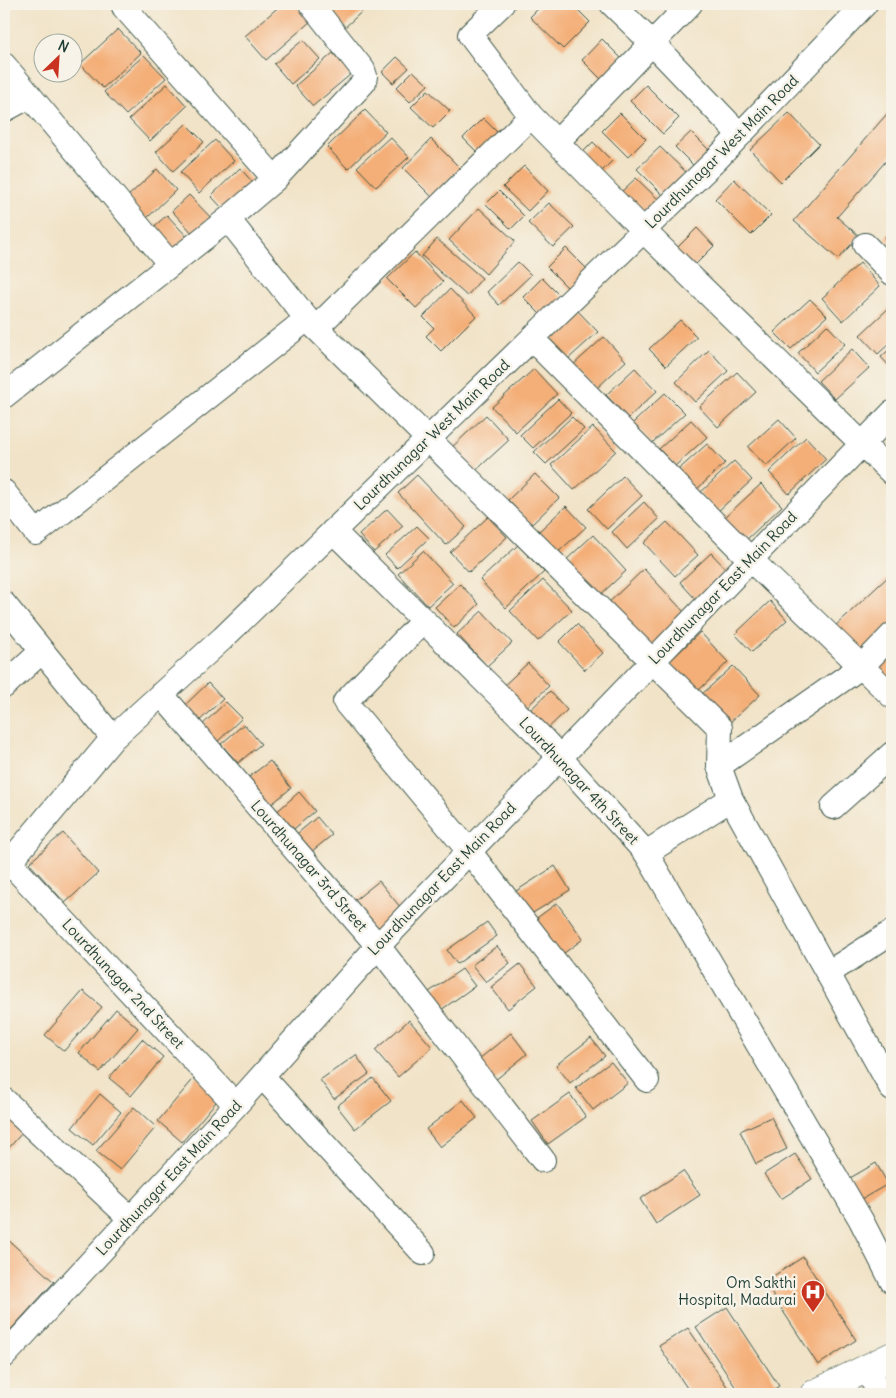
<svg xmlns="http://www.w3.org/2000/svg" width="896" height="1398" font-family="Delius,sans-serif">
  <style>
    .building { fill: #f4af78 }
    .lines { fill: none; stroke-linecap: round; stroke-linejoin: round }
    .minor-casing { stroke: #3e564a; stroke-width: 26 }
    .major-casing { stroke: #3e564a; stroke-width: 29 }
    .minor { stroke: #fff; stroke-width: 24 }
    .major { stroke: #fff; stroke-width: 28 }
    .labels { text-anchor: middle; stroke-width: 5; stroke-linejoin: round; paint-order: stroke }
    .street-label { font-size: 15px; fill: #1f3d34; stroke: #f7f3e8 }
    .poi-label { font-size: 15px; fill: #1f3d34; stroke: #f7f3e8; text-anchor: end }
  </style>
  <rect width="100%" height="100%" fill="#f7f3e8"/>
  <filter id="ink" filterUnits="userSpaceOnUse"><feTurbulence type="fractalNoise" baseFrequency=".02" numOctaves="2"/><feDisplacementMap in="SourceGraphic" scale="10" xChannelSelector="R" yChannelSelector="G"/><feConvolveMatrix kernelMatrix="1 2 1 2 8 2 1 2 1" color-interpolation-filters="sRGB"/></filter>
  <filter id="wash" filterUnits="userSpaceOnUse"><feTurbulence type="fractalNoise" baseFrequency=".0096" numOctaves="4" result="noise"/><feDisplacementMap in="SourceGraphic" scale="20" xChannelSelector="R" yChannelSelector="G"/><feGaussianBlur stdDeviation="1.12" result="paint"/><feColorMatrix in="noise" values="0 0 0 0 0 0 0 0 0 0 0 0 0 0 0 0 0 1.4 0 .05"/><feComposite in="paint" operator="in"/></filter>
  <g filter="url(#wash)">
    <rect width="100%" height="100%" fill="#f1e3c7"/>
    <g id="blocks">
      <path class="building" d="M282 4H296L311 21 266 60 245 36Z
        M330 4H370L342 30 323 10Z
        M543 4H572L590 22 563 49 530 17Z
        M118 29 141 53 103 88 80 64Z
        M602 39 624 61 603 81 582 60Z
        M303 40 320 59 291 84 274 64Z
        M333 53 351 74 313 106 295 86Z
        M144 55 166 78 126 115 104 92Z
        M397 57 409 68 393 83 382 72Z
        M413 71 428 85 410 102 396 88Z
        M167 84 187 106 150 141 129 119Z
        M646 85 679 118 663 134 630 101Z
        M428 90 450 111 433 128 411 107Z
        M892 108V154L837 217 859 236 838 259 794 221Z
        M365 110 386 132 348 169 327 147Z
        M620 113 646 139 628 157 602 131Z
        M789 113 819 144 781 182 750 150Z
        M483 118 502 137 482 157 463 138Z
        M186 124 204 142 173 171 156 152Z
        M691 132 712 153 697 169 675 147Z
        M390 137 409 157 376 187 357 167Z
        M431 139 460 168 432 197 403 168Z
        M215 140 234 161 199 193 180 172Z
        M593 142 612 161 600 173 581 154Z
        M660 147 690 176 667 199 637 169Z
        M524 166 548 191 528 211 503 187Z
        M240 168 254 184 225 211 211 196Z
        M157 169 176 190 145 220 125 199Z
        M636 178 662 203 646 219 620 193Z
        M734 179 771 215 751 235 715 199Z
        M499 191 524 216 511 229 486 204Z
        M189 195 214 221 196 237 172 211Z
        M549 203 574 227 553 247 528 223Z
        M479 208 515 241 486 274 449 240Z
        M167 215 191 241 174 258 149 231Z
        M697 228 714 246 692 268 674 251Z
        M892 229V246L884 238Z
        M437 239 482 278 467 296 422 256Z
        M566 248 591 273 572 292 547 267Z
        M415 252 443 282 416 308 387 279Z
        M518 262 531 275 499 305 487 292Z
        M860 263 880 286 843 321 822 298Z
        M542 278 563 299 544 318 523 297Z
        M450 289 476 316 441 351 426 336 434 328 423 317Z
        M810 299 827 316 791 349 774 332Z
        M892 305V341L878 354 860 335Z
        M577 310 598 332 568 359 548 337Z
        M680 320 697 337 666 366 649 349Z
        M827 325 845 344 815 372 798 353Z
        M604 337 626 361 596 389 573 365Z
        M892 347V369L881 357Z
        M852 349 869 368 835 399 818 381Z
        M709 350 728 371 695 402 676 382Z
        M635 368 657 391 628 418 606 395Z
        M534 369 557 394 516 432 492 407Z
        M737 372 756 392 718 427 699 407Z
        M665 393 685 413 652 443 633 423Z
        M558 399 571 413 533 448 520 435Z
        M486 415 509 440 471 475 448 451Z
        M572 417 584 429 546 464 534 452Z
        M779 419 796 438 766 466 748 447Z
        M691 420 707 437 675 466 659 449Z
        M593 427 616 451 574 490 551 465Z
        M806 437 826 459 789 494 769 472Z
        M707 444 725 463 695 491 677 471Z
        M734 461 752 480 717 512 699 494Z
        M535 474 559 498 531 525 508 500Z
        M417 475 466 527 446 545 398 493Z
        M623 476 642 496 607 529 588 509Z
        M761 484 782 506 744 542 723 519Z
        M644 502 659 519 627 549 612 532Z
        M566 506 586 527 556 554 537 533Z
        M387 509 403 526 374 552 359 535Z
        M488 517 507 537 469 572 450 552Z
        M667 522 698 555 675 576 644 543Z
        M417 526 429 538 397 568 385 555Z
        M593 535 626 571 599 596 565 561Z
        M518 545 544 572 506 608 480 580Z
        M423 551 453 583 428 606 398 574Z
        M711 553 731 574 699 603 680 582Z
        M644 569 686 614 645 653 603 608Z
        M892 573V623L857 656 832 629Z
        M543 580 572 610 538 641 510 611Z
        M460 584 479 604 454 628 435 607Z
        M770 601 787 620 752 652 735 634Z
        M482 611 512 643 487 666 457 634Z
        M577 624 603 653 585 670 559 642Z
        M700 632 728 662 697 692 669 662Z
        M892 652V684L875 668Z
        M528 663 549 686 521 712 500 689Z
        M733 666 760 695 728 724 701 695Z
        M208 683 223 699 197 723 182 708Z
        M550 691 567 710 541 735 524 716Z
        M226 702 242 718 214 745 198 729Z
        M244 724 261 744 238 763 221 744Z
        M270 761 291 788 267 808 245 780Z
        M299 792 315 811 288 834 272 816Z
        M317 817 332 835 306 856 292 838Z
        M63 833 98 873 65 903 29 863Z
        M555 866 570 890 528 916 513 893Z
        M379 881 405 913 377 936 350 904Z
        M557 903 583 939 556 959 529 924Z
        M487 922 497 936 457 964 447 950Z
        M497 946 510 963 486 982 472 965Z
        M520 964 537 986 508 1009 491 987Z
        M462 969 475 986 441 1010 429 992Z
        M83 991 102 1007 64 1051 45 1035Z
        M116 1009 138 1028 100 1072 79 1053Z
        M409 1020 432 1047 398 1077 375 1050Z
        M511 1033 527 1054 494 1081 478 1060Z
        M591 1038 605 1056 570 1083 556 1065Z
        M142 1039 163 1057 131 1096 109 1078Z
        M356 1055 369 1074 334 1099 320 1080Z
        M611 1062 628 1083 593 1110 576 1088Z
        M196 1076 221 1096 182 1142 158 1121Z
        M373 1078 391 1101 355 1129 337 1106Z
        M100 1094 121 1112 93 1145 72 1128Z
        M570 1094 586 1117 548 1144 532 1121Z
        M463 1100 477 1118 440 1147 426 1129Z
        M4 1104 29 1125 7 1150 4 1148Z
        M134 1107 156 1127 120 1170 96 1151Z
        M771 1117 787 1149 756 1164 740 1131Z
        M795 1154 812 1179 781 1199 764 1174Z
        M876 1163 888 1184 862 1199 850 1178Z
        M683 1171 700 1195 656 1224 640 1199Z
        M4 1236 54 1282 4 1337Z
        M803 1257 856 1340 818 1365 764 1282Z
        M727 1307 779 1386 767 1394H740L696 1327Z
        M688 1328 732 1394H691L659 1346Z"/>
    </g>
  </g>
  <g filter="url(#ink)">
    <use href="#blocks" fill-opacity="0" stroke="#3e564a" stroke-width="1"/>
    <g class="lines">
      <defs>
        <path id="minor" d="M502 4 470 35 531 116
          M612 4 652 43 740 135
          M4 65 170 264
          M4 110 30 96
          M557 142 690 4
          M275 179 364 82 365 76 363 70 311 4
          M228 219 307 319 720 728 719 766 731 799
          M865 245 892 273
          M316 328 531 116 644 231 892 473
          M532 339 751 560 892 696
          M4 396 228 219 275 179 124 7
          M4 492 36 533 307 319
          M333 531 542 738 646 853 731 799 892 1089
          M4 604 113 738
          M424 620 345 702 469 851 647 1080
          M4 686 42 651
          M161 694 378 946 543 1160
          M719 766 862 666 892 635
          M833 807 892 754
          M646 853 861 1220 892 1281
          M10 863 236 1105
          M4 869 113 738 223 638 714 162 865 4
          M828 973 892 932
          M262 1076 423 1253
          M4 1100 131 1219
          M4 1356 236 1105 378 946 892 413
          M865 1370 882 1394"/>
        <path id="major" d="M814 1394 892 1356"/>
      </defs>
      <use href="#minor" class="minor-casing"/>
      <use href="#major" class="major-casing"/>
      <use href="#minor" class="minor"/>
      <use href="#major" class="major"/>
    </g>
  </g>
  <defs>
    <symbol id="hospital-pin" viewBox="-11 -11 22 30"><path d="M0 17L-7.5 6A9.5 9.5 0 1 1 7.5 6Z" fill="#c8321e" stroke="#f7f3e8"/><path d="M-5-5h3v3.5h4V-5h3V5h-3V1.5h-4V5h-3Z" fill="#fff"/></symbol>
  </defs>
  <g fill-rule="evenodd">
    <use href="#hospital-pin" x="799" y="1278" width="28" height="38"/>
  </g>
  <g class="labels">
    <g class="street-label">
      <text transform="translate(722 152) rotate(-45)" y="5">Lourdhunagar West Main Road</text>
      <text transform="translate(432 435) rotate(-44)" y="5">Lourdhunagar West Main Road</text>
      <text transform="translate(723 588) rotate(-46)" y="5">Lourdhunagar East Main Road</text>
      <text transform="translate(579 781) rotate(47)" y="5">Lourdhunagar 4th Street</text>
      <text transform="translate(309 866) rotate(49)" y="5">Lourdhunagar 3rd Street</text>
      <text transform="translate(442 879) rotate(-46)" y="5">Lourdhunagar East Main Road</text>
      <text transform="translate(123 984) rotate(47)" y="5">Lourdhunagar 2nd Street</text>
      <text transform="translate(169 1178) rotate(-47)" y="5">Lourdhunagar East Main Road</text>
    </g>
    <g class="poi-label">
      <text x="796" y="1288">Om Sakthi<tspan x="796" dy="17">Hospital, Madurai</tspan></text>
    </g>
  </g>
  <rect width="896" height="1398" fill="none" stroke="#f7f3e8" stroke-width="20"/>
  <g transform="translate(58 58) rotate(25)"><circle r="24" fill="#f7f3e8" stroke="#a1aaa0"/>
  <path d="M0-4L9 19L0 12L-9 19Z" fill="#c8321e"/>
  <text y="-8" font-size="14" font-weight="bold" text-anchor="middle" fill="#1f3d34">N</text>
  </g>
</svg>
